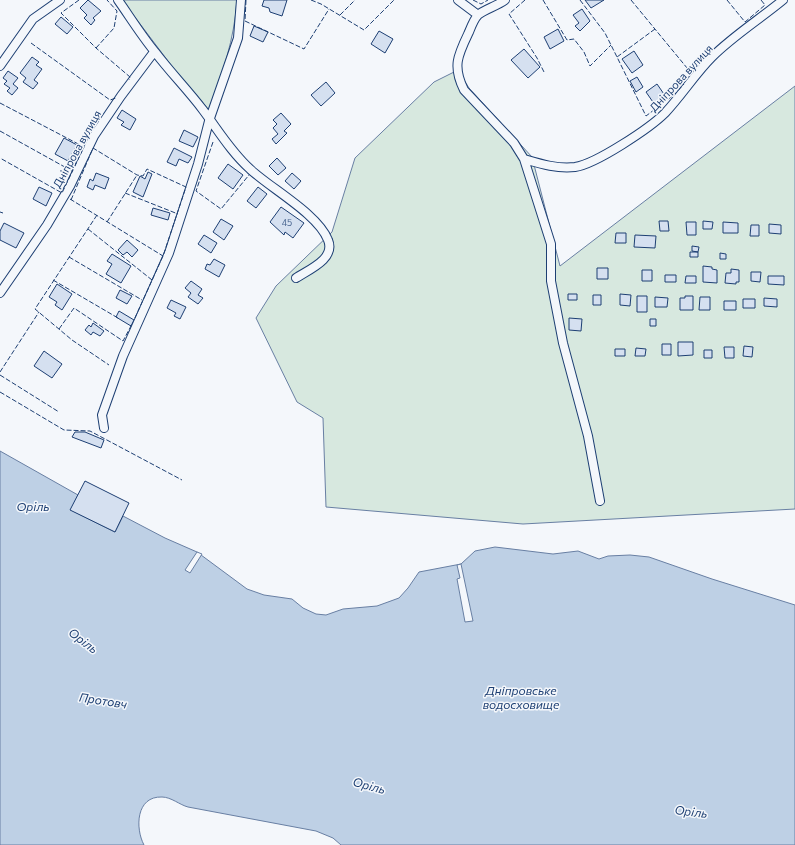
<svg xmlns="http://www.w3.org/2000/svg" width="795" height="845" font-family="Commissioner,sans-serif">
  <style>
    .green { fill: #d7e8df; stroke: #687fa3 }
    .water { fill: #bed0e5; stroke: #687fa3 }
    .pier { fill: #f4f7fb; stroke: #687fa3 }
    .building { fill: #d5e0f0; stroke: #1d3f73 }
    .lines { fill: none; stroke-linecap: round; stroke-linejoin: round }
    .minor-casing { stroke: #1d3f73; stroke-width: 10 }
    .minor { stroke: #f4f7fb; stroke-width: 8 }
    .fence { stroke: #1d3f73; stroke-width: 1; stroke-dasharray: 5 2; stroke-linecap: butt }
    .labels { text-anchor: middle; stroke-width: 3; stroke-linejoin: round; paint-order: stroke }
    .number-label { font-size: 9px; fill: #4b6792 }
    .street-label { font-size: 11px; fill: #1d3f73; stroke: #f4f7fb }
    .water-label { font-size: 12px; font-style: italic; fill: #1d3f73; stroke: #f4f7fb }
  </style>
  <rect width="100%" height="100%" fill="#f4f7fb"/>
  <path class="green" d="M122 0H237C234 41 223 71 209 110L174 69Z
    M458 70 469 88 532 157 560 266 795 86V509L523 524 326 507 323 418 297 402 256 318 276 286 332 232 355 158 434 82Z"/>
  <path class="water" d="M0 451 78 495 71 510 115 532 123 516 165 538 197 552 247 589 264 595 292 599 303 608 316 614 326 615 343 609 377 606 399 598 408 588 419 572 461 564 475 551 495 547 553 554 578 551 599 559 608 556 630 555 649 557 712 579 795 605V845H341L333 838 316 831 188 807C180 805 171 797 162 797 136 796 135 828 144 845H0Z"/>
  <path class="pier" d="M197 552 202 554 190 573 185 570Z
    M461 564 473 621 465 622 457 579 460 578 457 565Z"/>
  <path class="building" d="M88 0 101 11 93 18 95 20 91 25 84 18 87 15 80 8Z
    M264 0H287L282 16 270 12 269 8 262 6Z
    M585 0H604L591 8Z
    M582 9 590 21 580 31 575 26 579 23 573 15Z
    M61 17 73 27 67 34 55 24Z
    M254 26 268 32 263 42 250 36Z
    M558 29 564 41 550 49 544 37Z
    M379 31 393 39 385 53 371 44Z
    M524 49 540 67 528 78 511 60Z
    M634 51 643 65 632 73 622 59Z
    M32 57 39 62 36 65 42 69 34 80 38 83 33 89 23 82 26 78 20 73Z
    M8 71 18 78 13 84 18 88 12 95 7 91 10 88 4 84 7 81 3 78Z
    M637 77 643 87 636 92 630 81Z
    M326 82 335 93 321 106 311 95Z
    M657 84 666 97 655 105 646 92Z
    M122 110 136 119 130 130 121 125 124 122 117 118Z
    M281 113 291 124 284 131 287 133 276 144 272 139 278 134 273 128 277 124 273 120Z
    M184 130 198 137 193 147 179 141Z
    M64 138 77 145 68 161 55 154Z
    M174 148 192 157 188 163 179 159 176 166 167 162Z
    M277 158 286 168 278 175 269 166Z
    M228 164 243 175 233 189 218 178Z
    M148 172 152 174 143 197 133 192 140 176 145 179Z
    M96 173 109 178 105 189 95 185 93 190 87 187 90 179 93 181Z
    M292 173 301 181 294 189 285 181Z
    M39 187 52 193 46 206 33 199Z
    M258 187 267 194 256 208 247 201Z
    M281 207 304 223 293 238 285 232 284 235 270 222Z
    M153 208 170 213 168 220 151 215Z
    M221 219 233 226 224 240 213 232Z
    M659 221H668L669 231H660Z
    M703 221 713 222 712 229H703Z
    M686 222H696V235H687Z
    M723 222 738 223V233H723Z
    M4 223 24 233 16 248 0 240V231Z
    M769 224 781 225V234L769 233Z
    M751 225H759V236H750Z
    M616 233H626V243H615Z
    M204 235 217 243 211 253 198 244Z
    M635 235 656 236 655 248 634 247Z
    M127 240 138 250 132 257 127 252 123 255 118 250Z
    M692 246 699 247 698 252 692 251Z
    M690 252H698V257H690Z
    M720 253 726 254V259H720Z
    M112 254 131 266 121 283 106 274 112 264 107 261Z
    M214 259 225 265 219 277 205 269 207 264 210 265Z
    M703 266 712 267V269L717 270V283L703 282Z
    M597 268H608V279H597Z
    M731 269 739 270V282H736V284L725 283 726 273H731Z
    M642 270H652V281H642Z
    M751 272H761L760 282 751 281Z
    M665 275H676V282H665Z
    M686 276H696V283H685Z
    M768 276H784V285L768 284Z
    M191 281 202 289 198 295 203 298 198 304 188 297 191 293 185 288Z
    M57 284 72 294 62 310 55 305 57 302 49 297Z
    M120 290 132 296 127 304 116 298Z
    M568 294H577V300H568Z
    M620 294 631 295 630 306 620 305Z
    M593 295H601V305H593Z
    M637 296H647V312H637Z
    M685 296H693V310H680V298H685Z
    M655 297 668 298 667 307H655Z
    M700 297H710V310H699Z
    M764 298 777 299V307L764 306Z
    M743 299H755V308H743Z
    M171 300 186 307 180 319 174 316 176 313 167 308Z
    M724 301H736V310H724Z
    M119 311 134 320 131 326 116 317Z
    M569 318 582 319 581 331 569 330Z
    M650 319H656V326H650Z
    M93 323 104 331 100 336 93 332 91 335 85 330 89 325 91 327Z
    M678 342H693V355L678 356Z
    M662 344H671V355H662Z
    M744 346 753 347 752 357 743 356Z
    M724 347H734V358H725Z
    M636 348 646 349 645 356H635Z
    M615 349H625V356H615Z
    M704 350H712V358H704Z
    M44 351 62 364 52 378 34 366Z
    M75 432H85L104 440 101 448 72 437Z
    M85 481 129 503 115 532 70 510Z"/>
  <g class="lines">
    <defs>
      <path id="minor" d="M118 0C130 17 141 35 155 52 170 72 188 90 203 110 218 130 231 152 250 169 270 188 318 214 328 240 336 259 308 270 296 278
        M458 0 478 15
        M505 0C497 6 483 10 478 15 474 19 471 27 469 32 458 55 452 66 464 90L514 143 524 159C541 164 557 169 575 167 596 164 650 128 665 113 682 95 695 74 712 57 733 36 760 19 783 0
        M0 66 33 19 60 0
        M524 159 551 244V281L563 343 588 436 600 501
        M0 293 47 225 70 186 94 136 121 96 154 52
        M104 428 102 415 123 356 169 253 198 164 209 121 238 38 241 0"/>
    </defs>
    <use href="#minor" class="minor-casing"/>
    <use href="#minor" class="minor"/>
    <path class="fence" d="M79 0 61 13 96 48 130 77 129 80
      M246 0 245 21 304 49 329 9
      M311 0 321 4 364 30 394 0
      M473 0 481 4 488 0
      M525 0 509 14 537 58 544 72
      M543 0 567 40 574 39 584 52 590 66 611 45
      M580 0 605 33 617 57
      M631 0 692 74 690 76
      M727 0 745 22 765 5 761 0
      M340 15 355 0
      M655 29 617 57 646 116 675 94 684 84
      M31 43 110 100 116 98
      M96 48 114 28 117 11 107 0
      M0 103 84 147 62 193 0 158
      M0 131 72 171
      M213 142 196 191 221 209 249 175
      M125 193 178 214
      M70 199 163 256
      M71 200 93 148 137 175 143 176 147 169 186 187 163 256 134 320
      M0 212 3 213
      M97 215 35 309 72 340 109 365
      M107 222 137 175
      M88 229 152 280
      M69 257 142 300
      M53 280 118 318
      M59 329 74 308 123 341 131 326 129 325
      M0 372 39 312
      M0 375 59 412
      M0 392 64 430 90 431 182 480"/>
  </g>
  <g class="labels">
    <g class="number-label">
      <text x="287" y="226">45</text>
    </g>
    <g class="street-label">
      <text transform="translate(681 78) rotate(-47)" y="4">Дніпрова вулиця</text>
      <text transform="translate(77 149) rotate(-61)" y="4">Дніпрова вулиця</text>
    </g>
    <g class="water-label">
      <text x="33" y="511">Орiль</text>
      <text transform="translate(83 641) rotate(37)" y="4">Оріль</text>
      <text x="521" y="695">Дніпровське<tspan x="521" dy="14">водосховище</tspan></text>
      <text transform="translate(103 701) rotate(9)" y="4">Протовч</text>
      <text transform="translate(369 786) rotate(15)" y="4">Оріль</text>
      <text transform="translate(691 812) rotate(7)" y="4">Оріль</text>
    </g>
  </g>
</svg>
